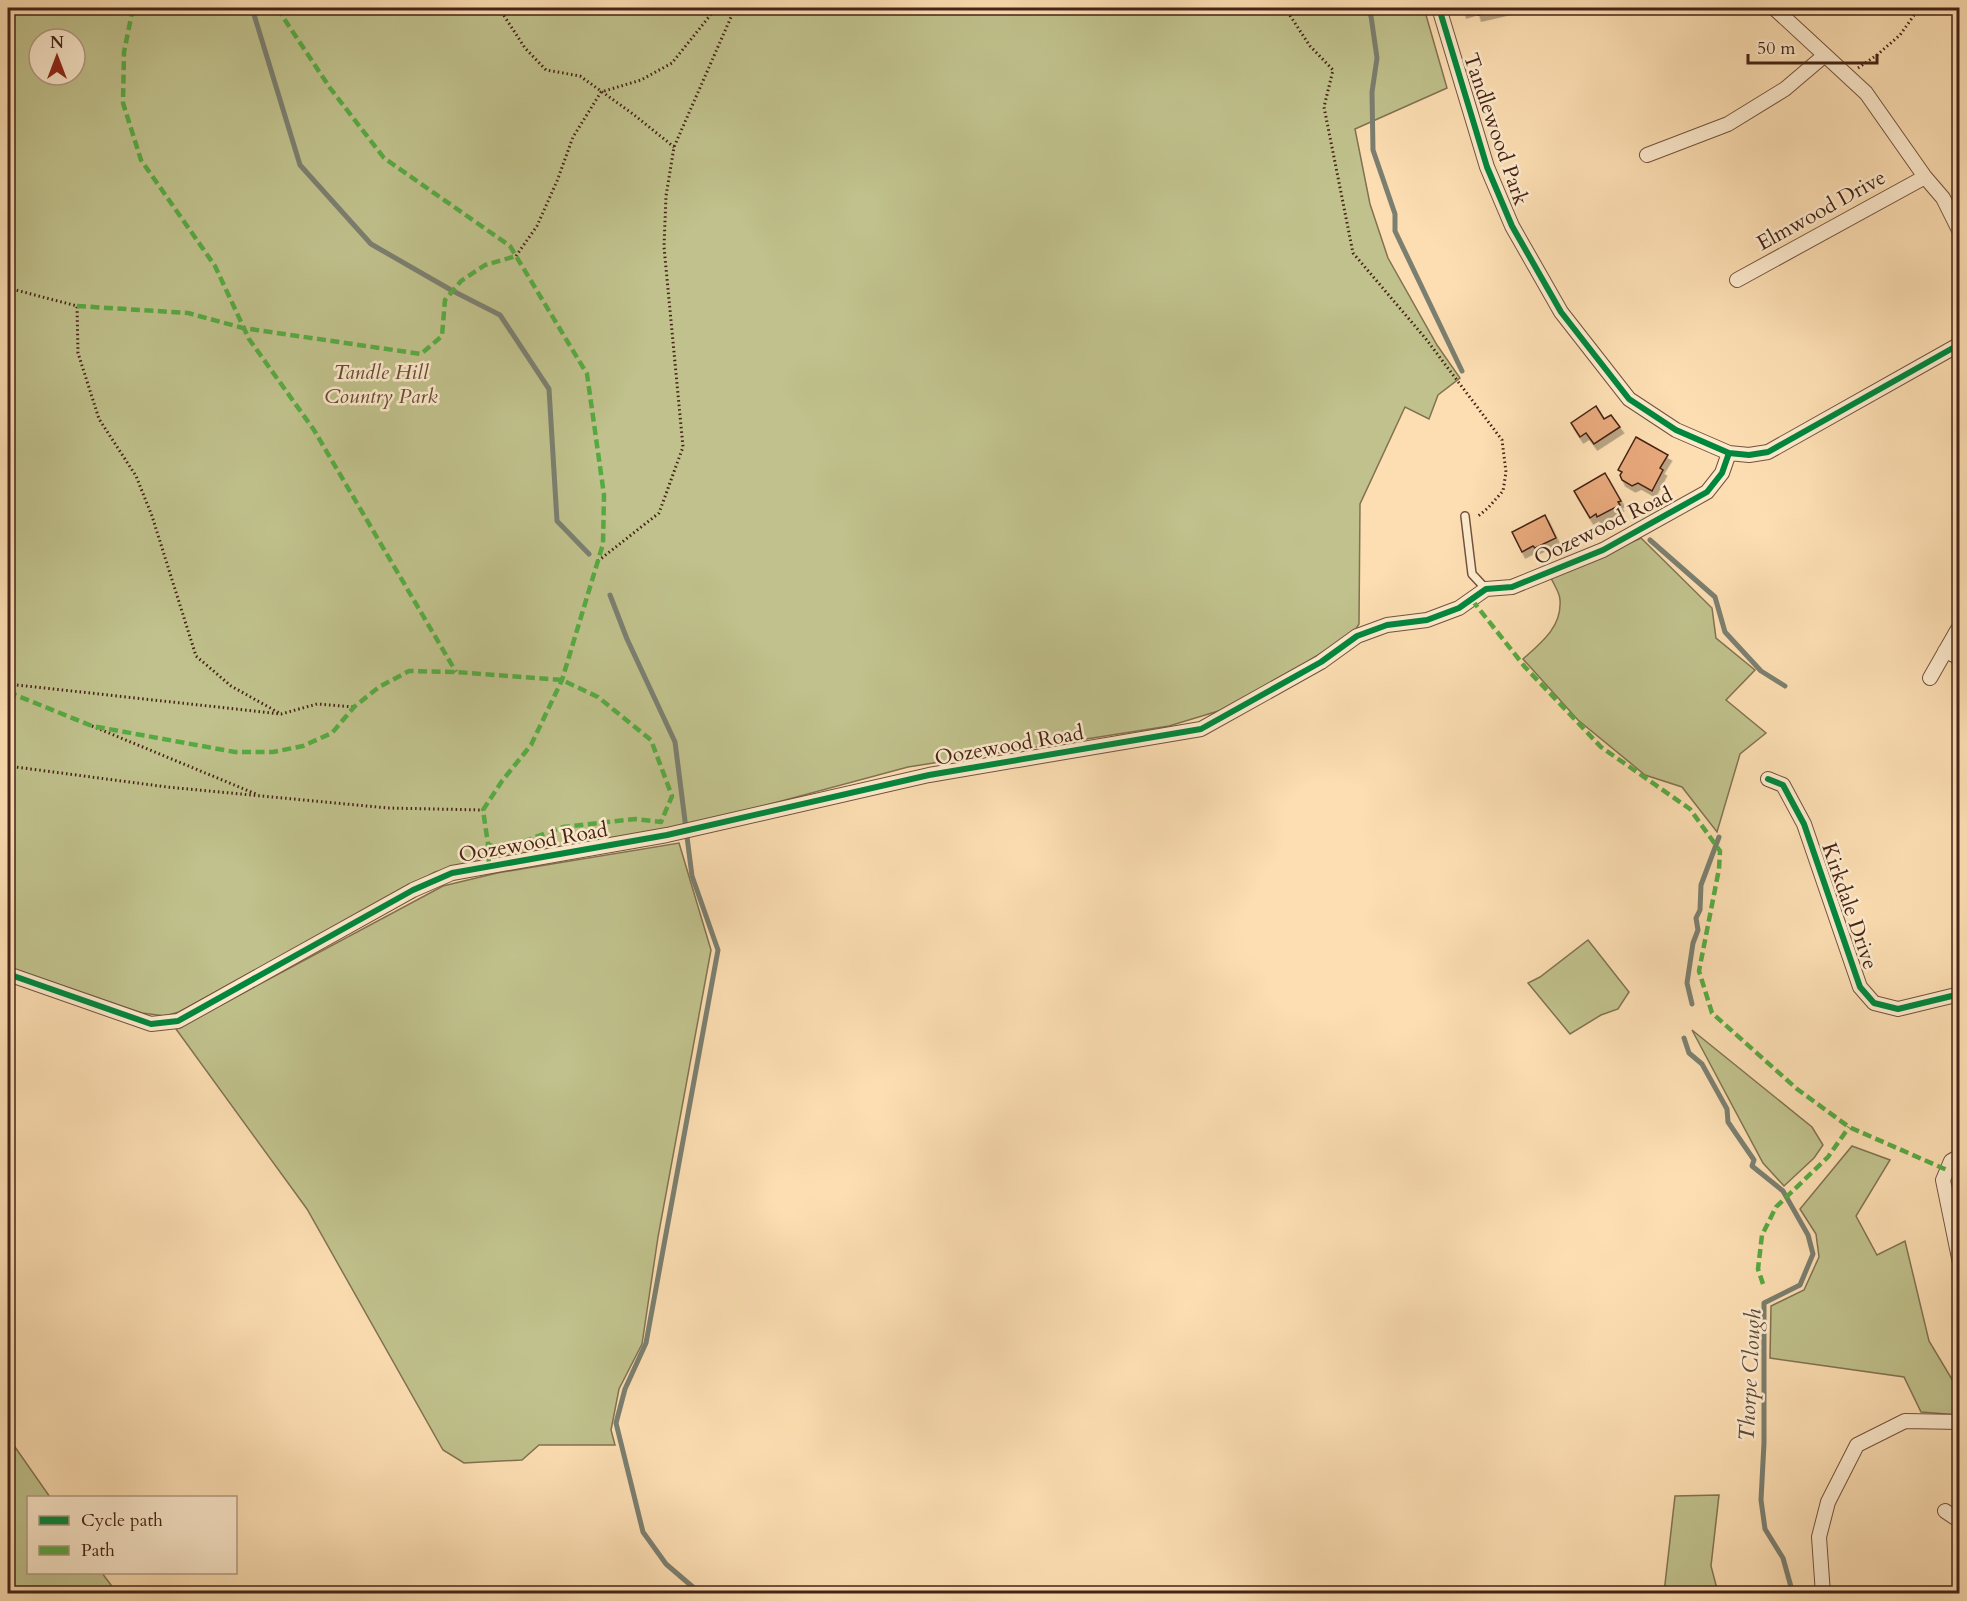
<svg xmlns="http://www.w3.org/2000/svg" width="1967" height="1601" font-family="Cardo,serif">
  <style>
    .green { fill: #c0c18c; stroke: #827251; stroke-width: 1.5; fill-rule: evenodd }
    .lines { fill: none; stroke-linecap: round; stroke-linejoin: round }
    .stream { stroke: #7b7f70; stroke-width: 5 }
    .building { fill: #e8a97c; stroke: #452316; stroke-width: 1.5; filter: url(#shadow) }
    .service-casing { stroke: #73523d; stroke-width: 10 }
    .minor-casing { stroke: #73523d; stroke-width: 16 }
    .path { stroke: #452316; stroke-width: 3; stroke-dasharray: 1.5 3; stroke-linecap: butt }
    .service { stroke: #fdeacd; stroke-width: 7 }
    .minor { stroke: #fdeacd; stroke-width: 14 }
    .quiet { stroke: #56aa42; stroke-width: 4.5; stroke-dasharray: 9 4.5; stroke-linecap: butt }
    .cycleway-casing { stroke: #fdeacd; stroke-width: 10 }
    .cycleway { stroke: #00873e; stroke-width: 6 }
    .labels { text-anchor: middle; stroke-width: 5; stroke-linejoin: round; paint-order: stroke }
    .street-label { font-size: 21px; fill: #452316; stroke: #fdeacd }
    .park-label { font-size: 21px; font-style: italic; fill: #644a34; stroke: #fdeacd }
    .water-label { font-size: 22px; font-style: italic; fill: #5c493c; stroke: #fdeacd }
  </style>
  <defs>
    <filter id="shadow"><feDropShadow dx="3.5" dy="6" stdDeviation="0" flood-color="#0004"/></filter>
  </defs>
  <rect width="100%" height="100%" fill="#fcdeb2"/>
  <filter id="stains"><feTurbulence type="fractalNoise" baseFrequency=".00333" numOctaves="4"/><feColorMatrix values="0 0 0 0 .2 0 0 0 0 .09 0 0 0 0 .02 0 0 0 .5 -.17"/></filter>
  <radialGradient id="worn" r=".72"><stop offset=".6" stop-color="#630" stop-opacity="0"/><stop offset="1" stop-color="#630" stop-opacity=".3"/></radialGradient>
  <path class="green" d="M8 8H1424L1447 88 1355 129 1370 204 1388 258 1437 345 1460 378 1438 395 1429 419 1405 407 1360 504 1359 624 1354 632 1281 679 1225 709 1169 726 908 767 666 832 488 860 435 872 179 1012 165 1016 142 1013 8 967ZM39 39H75V75H39Z
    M1641 538 1712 608 1716 638 1755 670 1726 700 1766 733 1740 754 1717 832 1682 787 1645 775 1578 720 1523 659C1541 643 1562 627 1560 600 1560 593 1554 585 1551 578Z
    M679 843 711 950 658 1237 642 1344 619 1389 611 1430 615 1445H539L522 1460 464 1463 443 1450 307 1209 176 1029 443 886 497 873Z
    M1588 940 1629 992 1618 1009 1601 1015 1570 1034 1528 983 1540 977Z
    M1692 1030 1812 1127 1823 1145 1814 1158 1784 1186 1763 1163Z
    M1852 1146 1890 1160 1856 1216 1877 1255 1905 1241 1929 1341 1959 1391V1415L1921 1412 1904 1377 1770 1358 1771 1306 1804 1290 1819 1257 1816 1234 1800 1209Z
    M8 1437 50 1497 28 1498V1572L102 1573 117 1593 13 1594 8 1592Z
    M1719 1495 1711 1566 1717 1589 1732 1593H1664L1675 1496Z"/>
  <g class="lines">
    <path class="stream" d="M252 8 300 165 371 244 451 290 500 315 549 389 557 521 589 554
      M1365 8 1371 16 1377 58 1372 92 1373 150 1395 214V231L1462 371
      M1650 540 1715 597 1725 632 1761 671 1785 686
      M610 595 627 639 675 742 692 876 718 950 646 1343 625 1389 616 1423 643 1532 666 1564 701 1594
      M1692 1004 1687 983 1693 943 1698 930 1696 918 1700 910 1701 885 1719 837
      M1684 1038 1689 1053 1702 1064 1727 1109 1728 1122 1754 1160 1752 1166 1783 1191 1808 1235 1813 1254 1800 1285 1764 1303V1443L1761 1500 1765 1529 1783 1558 1793 1594"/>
  </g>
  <path class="building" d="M1462 8H1509L1478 15 1476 8 1463 12Z
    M1596 406 1604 419 1611 415 1620 427 1594 444 1586 433 1580 437 1571 423Z
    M1636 437 1668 455 1660 468 1663 470 1652 491 1638 483 1632 486 1622 480 1620 475 1622 472 1618 470Z
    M1605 473 1621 501 1618 502 1620 505 1597 517 1596 514 1590 518 1574 491Z
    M1545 515 1556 538 1535 548 1533 546 1522 552 1512 532Z"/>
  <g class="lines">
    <defs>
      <path id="service" d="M1465 516 1472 574 1486 589"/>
      <path id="minor" d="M1439 8 1487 167 1512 226 1561 312 1629 399 1676 430 1729 453
        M1774 8 1866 93 1925 177 1943 198 1960 232
        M1647 155 1728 124 1785 89 1825 55
        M1737 280 1925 177
        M1945 651 1956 656 1960 661
        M1930 678 1958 629
        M1768 779 1783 785 1804 824 1860 987 1874 1003 1898 1009 1960 994
        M8 974 151 1024 178 1021 413 890 452 873 667 835 929 775 1201 729 1321 662 1357 636 1387 625 1427 620 1459 608 1486 589 1512 587 1603 550 1707 492 1722 473 1729 453 1749 455 1768 452 1960 344
        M1960 1156 1951 1161 1943 1180 1960 1263
        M1945 1511 1960 1521
        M1823 1594 1819 1537 1828 1502 1857 1445 1905 1421 1960 1422"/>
    </defs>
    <use href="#service" class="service-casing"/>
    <use href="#minor" class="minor-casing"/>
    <path class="path" d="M499 8 525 48 546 70 580 76 633 114 674 147
      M1285 8 1310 46 1333 70 1324 107 1353 253 1426 339 1502 440 1506 472 1503 491 1488 508 1477 517
      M1910 8 1917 11 1932 8
      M1858 68 1877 55 1900 35 1917 11
      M516 256 537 226 557 181 573 137 601 92 641 80 672 63 716 8
      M8 288 77 306 78 353 99 419 136 476 152 516 196 656 231 686 281 714
      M598 561 659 513 683 447 664 247 666 196 674 147 735 8
      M8 684 281 714 317 704 354 707
      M92 726 256 794
      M8 766 167 787 388 808 483 810"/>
    <use href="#service" class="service"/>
    <use href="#minor" class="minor"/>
    <path class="quiet" d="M133 8 124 52 123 103 141 160 215 266 249 339 314 430 456 672
      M277 8 330 88 384 158 510 246 587 374 604 495 603 544 562 680 531 745 502 781 483 810 488 844 489 867
      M77 306 188 313 243 328 421 354 442 336 445 300 461 281 485 265 516 256
      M1472 600 1525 667 1601 747 1690 809 1720 851 1719 869 1699 971 1712 1013 1797 1089 1849 1127 1947 1170
      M1958 629H1960
      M8 692 92 726 235 752H273L303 746 332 733 354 707 379 687 409 671 456 672 562 680 598 697 651 740 672 796 661 822 635 819 563 827 500 850 488 844
      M1763 1284 1758 1269 1762 1235 1776 1207 1828 1157 1849 1127"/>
    <defs>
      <path id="cycleway" d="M1439 8 1487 167 1512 226 1561 312 1629 399 1676 430 1729 453
        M1768 779 1783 785 1804 824 1860 987 1874 1003 1898 1009 1960 994
        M8 974 151 1024 178 1021 413 890 452 873 667 835 929 775 1201 729 1321 662 1357 636 1387 625 1427 620 1459 608 1486 589 1512 587 1603 550 1707 492 1722 473 1729 453 1749 455 1768 452 1960 344"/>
    </defs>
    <use href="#cycleway" class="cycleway-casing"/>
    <use href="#cycleway" class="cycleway"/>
  </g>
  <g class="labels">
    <g class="street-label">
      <text transform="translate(1496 129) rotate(71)" y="7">Tandlewood Park</text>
      <text transform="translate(1821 210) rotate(-29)" y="7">Elmwood Drive</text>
      <text transform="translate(1603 526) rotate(-26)" y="7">Oozewood Road</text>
      <text transform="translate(1009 745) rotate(-10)" y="7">Oozewood Road</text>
      <text transform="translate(533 842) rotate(-10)" y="7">Oozewood Road</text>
      <text transform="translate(1850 906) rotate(71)" y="7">Kirkdale Drive</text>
    </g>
    <g class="park-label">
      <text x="381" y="379">Tandle Hill<tspan x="381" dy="24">Country Park</tspan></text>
    </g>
    <g class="water-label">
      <text transform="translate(1749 1375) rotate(-87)" y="8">Thorpe Clough</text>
    </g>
  </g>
  <rect width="1967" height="1601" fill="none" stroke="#fcdeb2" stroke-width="30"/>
  <rect x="9" y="9" width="1949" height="1583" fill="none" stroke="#452316" stroke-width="3"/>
  <rect x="15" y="15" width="1937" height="1571" fill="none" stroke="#452316" stroke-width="1.5"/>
  <rect x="27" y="1496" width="210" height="78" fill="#fdeacd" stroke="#b39a84" stroke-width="1.5"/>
  <rect x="39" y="1516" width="30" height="9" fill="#00873e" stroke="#b39a84" stroke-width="1.5"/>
  <text x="81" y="1526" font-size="18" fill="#452316">Cycle path</text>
  <rect x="39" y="1546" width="30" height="9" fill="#56aa42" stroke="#b39a84" stroke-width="1.5"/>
  <text x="81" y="1556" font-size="18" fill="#452316">Path</text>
  <g transform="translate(57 57)"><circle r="28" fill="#fdeacd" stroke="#b39a84" stroke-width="1.5"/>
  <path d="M0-4.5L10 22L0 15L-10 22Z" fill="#8f2418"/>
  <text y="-9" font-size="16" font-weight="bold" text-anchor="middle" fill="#452316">N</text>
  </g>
  <path d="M1748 54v9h129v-9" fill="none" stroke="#452316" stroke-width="3"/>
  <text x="1757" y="54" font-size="18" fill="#452316" stroke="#fdeacd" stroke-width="4.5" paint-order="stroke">50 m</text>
  <rect width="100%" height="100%" filter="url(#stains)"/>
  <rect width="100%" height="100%" fill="url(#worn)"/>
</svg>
